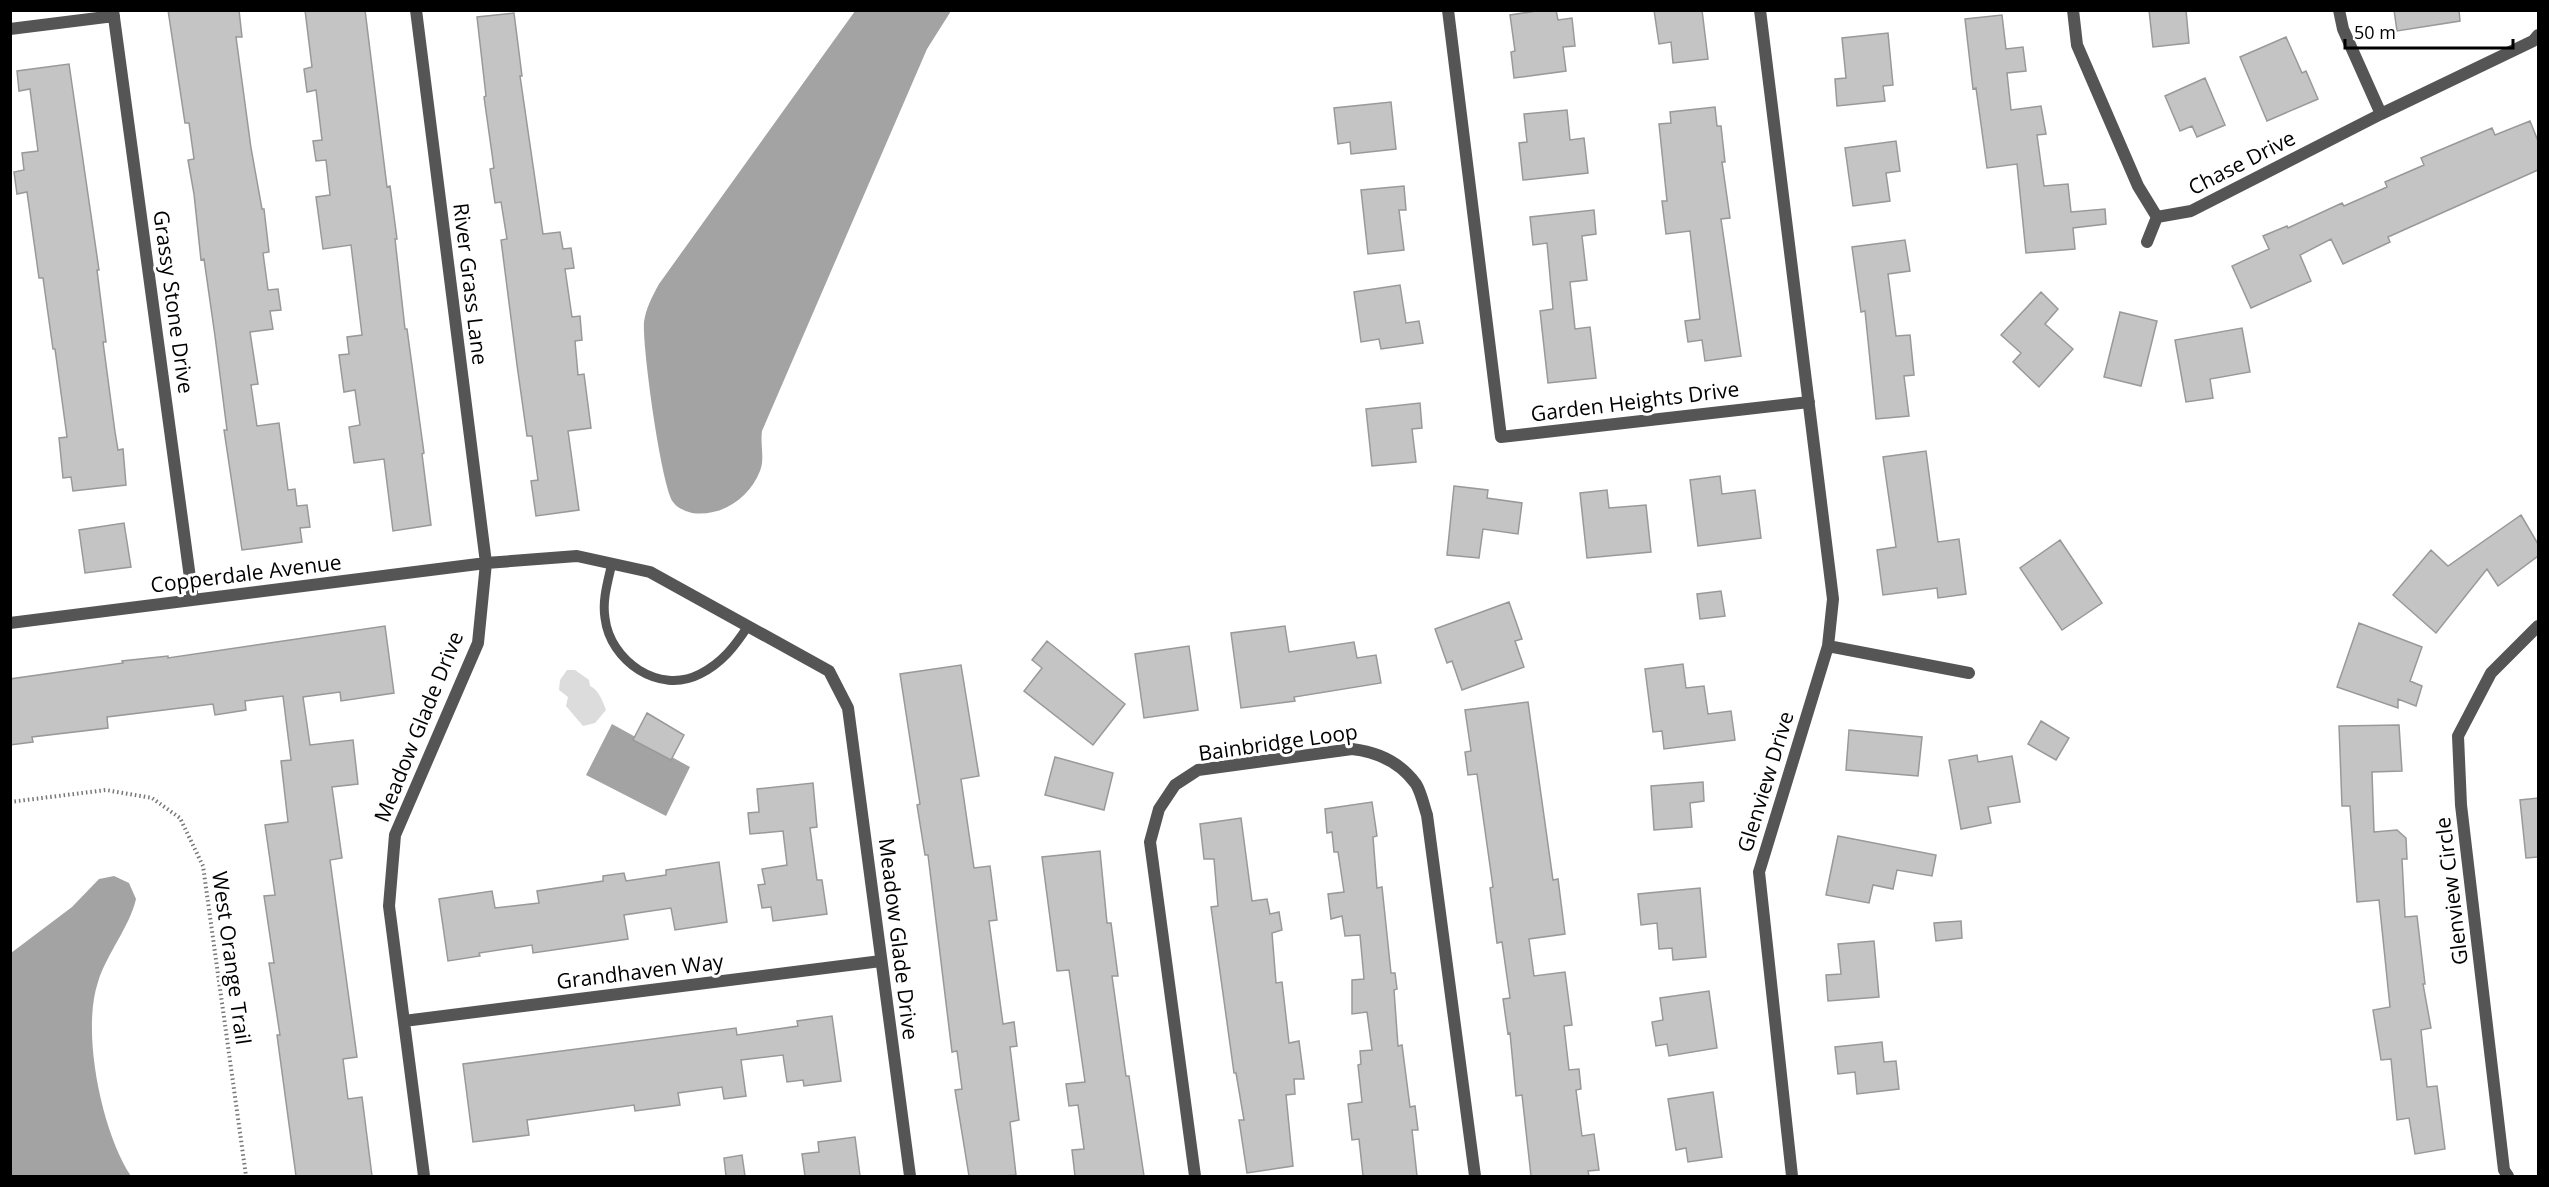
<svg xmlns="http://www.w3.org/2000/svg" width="2549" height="1187" font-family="'Open Sans',sans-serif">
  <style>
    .green { fill: #dcdcdc }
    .water { fill: #a3a3a3 }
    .building { fill: #c4c4c4; stroke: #999; stroke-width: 1.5 }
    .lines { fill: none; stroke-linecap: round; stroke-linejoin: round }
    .path { stroke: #777; stroke-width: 4; stroke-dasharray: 1.5 3; stroke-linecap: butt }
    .service { stroke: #555; stroke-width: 9 }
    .minor { stroke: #555; stroke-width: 12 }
    .labels { text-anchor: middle; stroke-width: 6; stroke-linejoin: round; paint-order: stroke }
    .street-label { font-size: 21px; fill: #000; stroke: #fff }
  </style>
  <rect width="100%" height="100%" fill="#fff"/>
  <path class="green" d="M567 670H575L589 680 590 686C599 690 603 702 606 710L595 723 583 726 566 706 568 697 559 690 560 680Z"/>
  <path class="water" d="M855 11H951L927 49 762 431C760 444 765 459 760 471 749 499 721 517 692 513 685 511 677 508 673 502 661 485 642 345 644 322 646 308 652 297 659 284Z
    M612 724 690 767 666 816 586 775Z
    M114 876 129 883 136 899C129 928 107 953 98 982 81 1032 102 1133 131 1176H11V953L72 907 99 879Z"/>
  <path class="building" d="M168 10H239L242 37H236L251 148 262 209H264L269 252 263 253 268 290 278 289 281 310 270 311 273 329 250 332 258 384 251 385 257 426 279 423 288 490 295 489 297 506 307 505 310 527 300 528 302 542 242 550 224 430H227L215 336 204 259 201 260 194 194 188 160 194 159 189 123H185Z
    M305 10H365L387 187 390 186 397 239H395L405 329H407L424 453 422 454 431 525 393 531 384 459 354 463 349 427 360 425 355 390 344 392 339 355 349 354 347 337 362 335 351 245 323 249 316 197 330 195 326 160 316 161 313 141 322 140 316 90 307 92 304 69 312 67Z
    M1543 10H1556L1558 20 1572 18 1575 46 1563 47 1566 71 1514 78 1511 52 1515 51 1510 15Z
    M1654 10H1702L1708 59 1673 63 1671 42 1659 44Z
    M2149 10H2186L2189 43 2153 47Z
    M2394 10H2459L2460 21 2397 31Z
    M514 13 522 76H520L543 234 560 232 563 249 571 248 574 268 565 269 572 317 580 316 582 340 575 341 578 375 584 374 591 428 568 431 579 510 536 516 531 481 538 480 532 436H527L517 365 501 240 507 239 501 202 495 203 490 169 494 168 484 97 486 96 477 17Z
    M2002 15 2006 49 2023 47 2026 71 2007 73 2011 110 2041 106 2046 134 2037 135 2044 186 2068 184 2071 212 2105 209 2106 224 2073 228 2075 249 2026 253 2017 164 1987 168 1976 88 1973 89 1965 19Z
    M1888 33 1893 85 1883 86 1885 101 1837 106 1835 79 1846 78 1842 38Z
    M2286 37 2302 73 2306 71 2318 99 2267 121 2240 57Z
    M69 64 99 270H97L106 342H103L115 432 118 450 123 449 126 485 73 491 71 477 63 478 59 438 67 437 55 349H53L43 278H39L27 192 17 194 14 172 24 170 22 153 38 151 30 89 19 91 17 71Z
    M2205 78 2225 125 2197 137 2192 126 2180 131 2165 96Z
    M1391 102 1396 149 1351 154 1350 142 1338 144 1334 108Z
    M1715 107 1717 126H1721L1725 162H1722L1730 218 1721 219 1741 356 1705 361 1702 340 1688 342 1685 321 1700 319 1690 231 1666 234 1662 201H1667L1659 124 1671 123 1670 112Z
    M1567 110 1570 140 1584 138 1588 173 1523 180 1519 143 1527 142 1524 114Z
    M2530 121 2538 141V170L2388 237 2390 242 2343 264 2331 239 2300 255 2311 281 2251 308 2232 266 2269 249 2263 236 2287 226 2288 228 2342 203 2344 206 2387 187 2385 182 2424 165 2421 158 2492 128 2495 135Z
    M1896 141 1900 171 1886 173 1890 201 1853 206 1845 148Z
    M1404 186 1406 210H1399L1404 250 1368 254 1361 190Z
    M1594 210 1596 234 1582 236 1587 280 1570 282 1575 329 1590 327 1596 378 1548 383 1540 311 1553 309 1547 243 1533 245 1530 217Z
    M1905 240 1910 271 1888 274 1896 336 1910 335 1914 375 1904 376 1909 416 1876 419 1865 311 1861 312 1852 247Z
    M1400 285 1406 323 1419 321 1423 343 1381 349 1379 339 1361 342 1354 292Z
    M2041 292 2058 309 2045 324 2073 349 2039 387 2013 362 2021 353 2001 335Z
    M2120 312 2157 321 2141 386 2104 377Z
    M2242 328 2250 372 2210 379 2213 398 2186 402 2175 340Z
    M1420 403 1422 428 1412 429 1416 462 1372 466 1366 409Z
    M1926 451 1938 542 1959 539 1966 594 1938 598 1937 588 1883 595 1877 550 1896 547 1883 457Z
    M1720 476 1722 494 1755 490 1761 538 1698 546 1690 480Z
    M1454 486 1488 490 1487 498 1522 503 1518 534 1483 529 1479 558 1447 555Z
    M1607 490 1609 508 1646 505 1651 552 1587 558 1580 493Z
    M2521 515 2538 544V556L2498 586 2487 569 2436 633 2393 595 2431 550 2448 566Z
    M124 523 131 567 85 573 79 530Z
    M2060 540 2102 603 2062 630 2020 568Z
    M1721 591 1725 616 1700 619 1697 594Z
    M1509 602 1522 639 1515 641 1524 667 1462 690 1452 661 1447 663 1435 629Z
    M2359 623 2422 647 2410 681 2422 686 2416 706 2398 699V708L2337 687Z
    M385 626 394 693 341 701 340 692 303 697 310 745 353 740 358 784 332 787 342 858 330 860 357 1057 343 1059 348 1099 362 1097 372 1176H296L277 1035H280L269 963H274L264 896 275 895 265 825 288 822 281 761 291 760 283 696 245 701 246 710 215 715 213 704 107 717 108 728 32 737 33 742 10 745V679L123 663 122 661 168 656V658Z
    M1285 626 1289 652 1354 642 1357 658 1376 655 1381 683 1294 697 1295 701 1241 708 1231 633Z
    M1047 641 1125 704 1093 745 1024 691 1042 668 1032 660Z
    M1189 646 1198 710 1144 718 1135 654Z
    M1683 664 1686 688 1704 686 1708 714 1731 711 1735 740 1664 749 1662 731 1653 732 1645 669Z
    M961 665 979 776 961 779 974 868 990 866 997 920 989 921 1003 1024 1014 1022 1017 1046 1010 1047 1019 1120 1010 1122 1016 1175 1004 1176H969L955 1090 962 1089 957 1051 952 1052 928 855H925L917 805 920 804 900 674Z
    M1528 702 1553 880 1558 879 1565 934 1529 939 1534 976 1565 972 1572 1025 1564 1026 1569 1070 1579 1069 1581 1089 1576 1090 1582 1136 1594 1134 1599 1170 1588 1171 1589 1176H1531L1522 1095 1516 1096 1510 1033 1508 1034 1503 999 1510 998 1502 942 1497 943 1490 888 1493 887 1477 774 1468 775 1465 752 1471 751 1465 710Z
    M647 713 684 735 671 760 633 740Z
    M2041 721 2069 738 2056 760 2028 744Z
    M2399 725 2402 771 2372 772 2374 832 2397 830 2406 838 2407 859H2402L2405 917 2417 916 2425 984H2423L2431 1028 2421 1030 2427 1087 2437 1086 2445 1149 2415 1154 2409 1118 2397 1120 2391 1059 2381 1060 2373 1010 2390 1007 2379 900 2357 902 2350 806H2342L2339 726Z
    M1849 730 1922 737 1918 776 1846 770Z
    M1977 755 1978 762 2012 756 2020 802 1988 807 1991 823 1961 829 1949 760Z
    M1055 757 1113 773 1104 810 1045 795Z
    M1703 782 1704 801 1690 803 1692 827 1654 830 1651 786Z
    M813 783 817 827 810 828 817 880H822L827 914 773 921 771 907 762 908 758 885 765 884 762 869 787 865 783 831 750 834 748 813 759 812 757 789Z
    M2538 798V857L2526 858 2520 800Z
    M1372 802 1377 836 1373 837 1377 888 1382 887 1391 973H1395L1397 989 1394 990 1398 1046 1402 1045 1410 1107 1415 1106 1418 1130H1412L1417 1176H1363L1359 1139 1352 1140 1348 1104 1362 1102 1358 1065 1361 1064 1360 1051 1372 1050 1367 1012 1352 1014V980L1364 979 1360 935 1345 936 1342 916 1331 919 1328 894 1344 892 1338 852H1334L1332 832 1327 833 1325 809Z
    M1241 818 1252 901 1267 899 1270 914 1279 912 1282 930 1272 933 1276 983 1282 982 1289 1043 1299 1041 1304 1079H1294L1295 1094 1286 1095 1293 1166 1247 1173 1239 1120H1244L1236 1073H1234L1211 907 1218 906 1214 859H1204L1200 824Z
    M1838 836 1936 855 1932 876 1897 870 1893 889 1873 885 1869 903 1826 895Z
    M1100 851 1107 923H1111L1118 976H1112L1126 1076H1129L1144 1176H1075L1072 1150 1084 1149 1078 1105 1069 1106 1066 1084 1085 1082 1069 970 1057 971 1042 857Z
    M719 862 727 922 675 930 671 908 624 915 628 939 533 953 532 945 479 953 480 956 448 961 439 899 492 891 495 908 539 903 537 891 603 881V876L624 873 626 881 666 875V870Z
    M1700 888 1706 957 1673 960 1672 948 1659 949 1657 923 1641 925 1638 894Z
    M1961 921 1962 938 1936 941 1934 923Z
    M1874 941 1879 997 1828 1001 1826 975 1841 974 1838 944Z
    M1709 991 1717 1048 1669 1056 1667 1044 1656 1046 1652 1022 1663 1020 1660 998Z
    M832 1016 841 1081 804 1086 803 1080 787 1082 783 1055 741 1060 746 1096 724 1099 722 1087 678 1093 680 1105 635 1111 634 1105 527 1120 529 1135 473 1142 463 1064 736 1028 737 1035 798 1026 797 1021Z
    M1882 1042 1884 1062 1896 1061 1899 1089 1857 1094 1855 1072 1838 1074 1835 1047Z
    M1713 1092 1722 1157 1688 1162 1686 1148 1676 1150 1668 1099Z
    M855 1137 860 1176H805L802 1154 819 1152 818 1142Z
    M742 1155 745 1176H726L724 1158Z"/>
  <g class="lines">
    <path class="path" d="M10 802 106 790 152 798 180 818 203 866 246 1176"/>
    <path class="service" d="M612 563C608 581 602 600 605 618 610 661 659 695 700 674 722 663 735 646 748 626"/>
    <path class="minor" d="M113 10 193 600
      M416 10 486 563 478 643 395 835 389 906 424 1176
      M1448 10 1501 437 1809 402
      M1760 10 1833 599 1828 646 1759 872 1792 1176
      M2073 10 2077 45 2138 186 2157 217 2191 211 2381 114 2533 41 2538 35
      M2339 10 2343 29 2381 114
      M10 29 114 16
      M2147 242 2157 217
      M10 623 486 563 577 556 650 572 829 671 848 708 910 1176
      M1828 646 1969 673
      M404 1021 881 961
      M1195 1176 1150 842 1159 809 1175 785 1198 770 1352 749C1378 752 1400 762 1416 784 1421 792 1424 806 1427 815L1475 1176
      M2508 1176 2504 1170 2461 805 2458 736 2491 673 2538 626"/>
  </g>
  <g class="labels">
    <g class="street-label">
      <text transform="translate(2242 163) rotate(-27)" y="7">Chase Drive</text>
      <text transform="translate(470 284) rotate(83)" y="7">River Grass Lane</text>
      <text transform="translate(173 302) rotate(82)" y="7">Grassy Stone Drive</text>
      <text transform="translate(1635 402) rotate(-7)" y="7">Garden Heights Drive</text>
      <text transform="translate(246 574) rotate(-7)" y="7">Copperdale Avenue</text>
      <text transform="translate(419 727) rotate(-68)" y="7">Meadow Glade Drive</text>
      <text transform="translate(1278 743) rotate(-8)" y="7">Bainbridge Loop</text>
      <text transform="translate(1766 782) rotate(-73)" y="7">Glenview Drive</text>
      <text transform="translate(2452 891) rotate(-97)" y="7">Glenview Circle</text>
      <text transform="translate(898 939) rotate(83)" y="7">Meadow Glade Drive</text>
      <text transform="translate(231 958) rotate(82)" y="7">West Orange Trail</text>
      <text transform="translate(640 972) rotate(-7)" y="7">Grandhaven Way</text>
    </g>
  </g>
  <rect width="2549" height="1187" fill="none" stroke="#000000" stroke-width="24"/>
  <path d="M2345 39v9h168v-9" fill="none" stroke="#000000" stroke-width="3"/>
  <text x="2354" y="39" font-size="18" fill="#000000" stroke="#ffffff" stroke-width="4.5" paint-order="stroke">50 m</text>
</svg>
